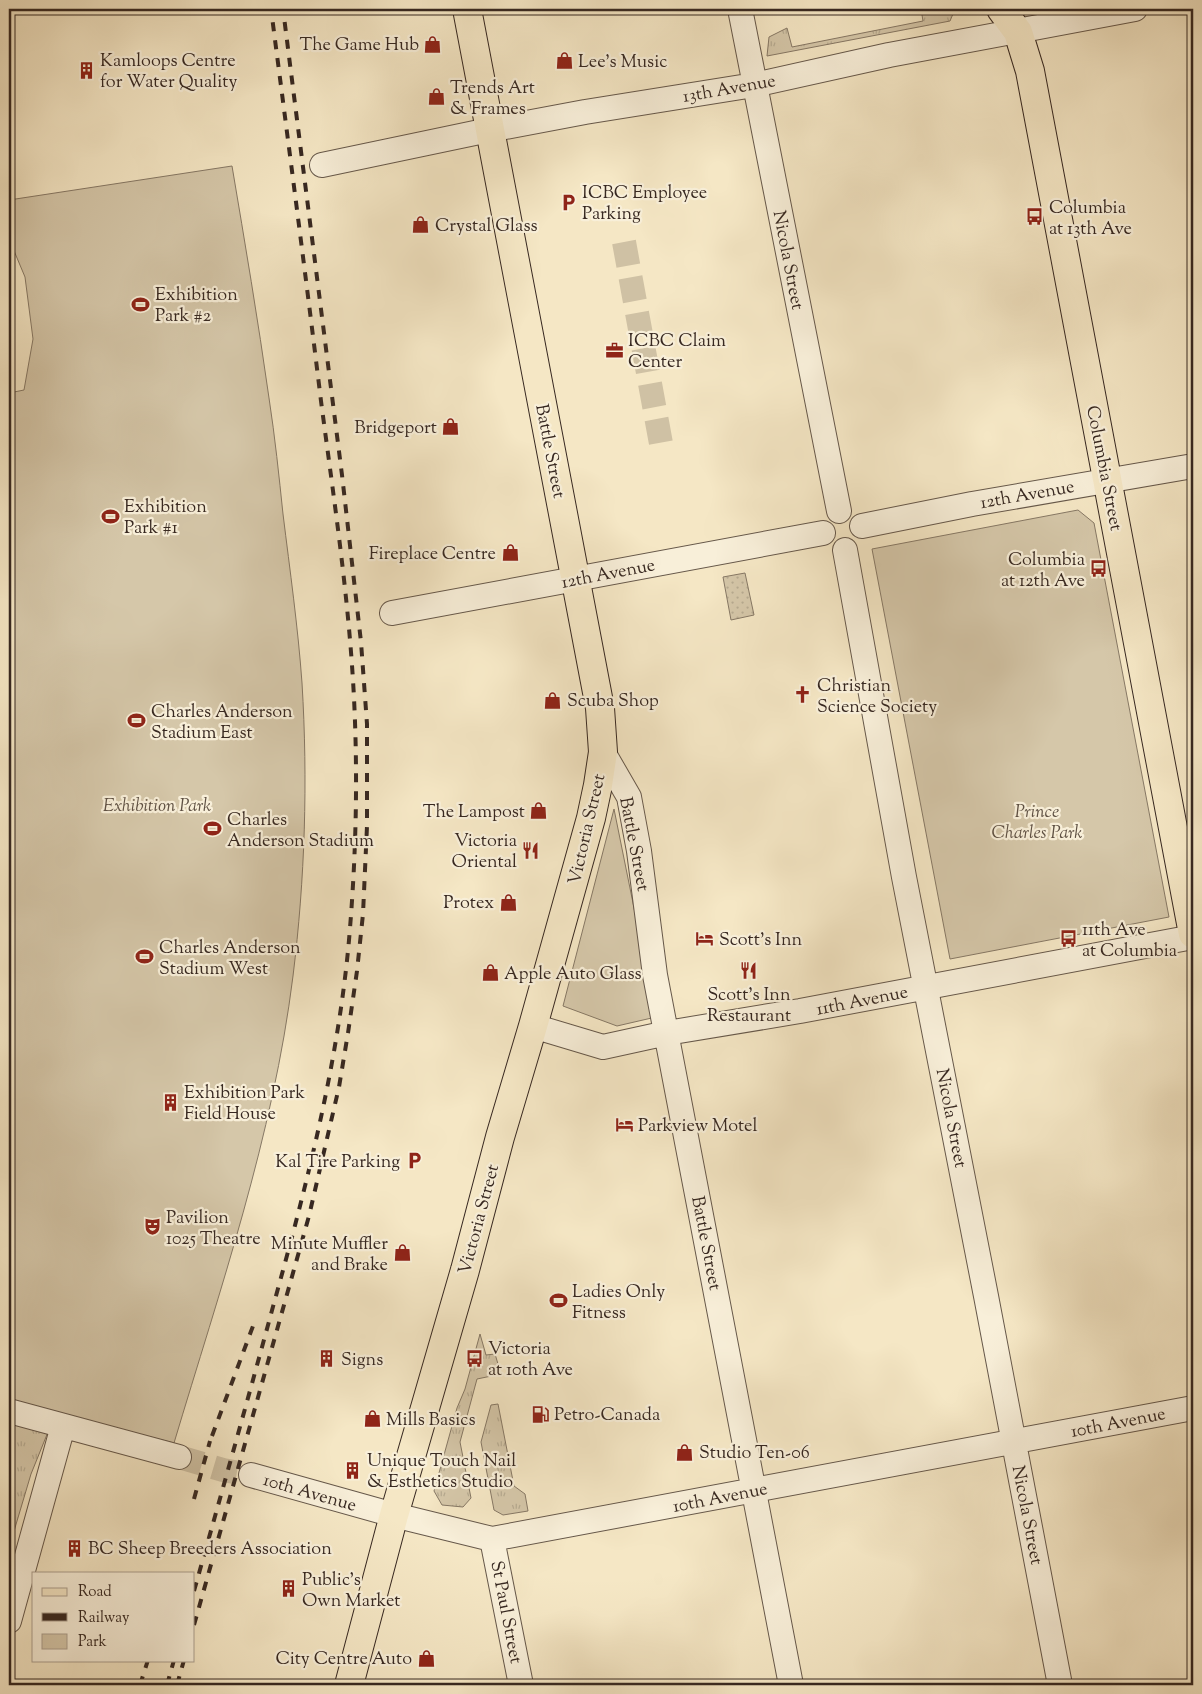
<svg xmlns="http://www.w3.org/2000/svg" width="1202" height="1694" font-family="'Sorts Mill Goudy',serif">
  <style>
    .grass { fill: url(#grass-tufts); stroke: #867865 }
    .park { fill: #d5c7a9; stroke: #867865 }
    .garden { fill: url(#garden-dots); stroke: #867865 }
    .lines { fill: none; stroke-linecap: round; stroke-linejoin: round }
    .minor-tunnel { stroke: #cfc1a4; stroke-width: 24; stroke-dasharray: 24 12; stroke-linecap: butt }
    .minor-casing { stroke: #66584a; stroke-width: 26 }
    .major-casing { stroke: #372821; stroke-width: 30 }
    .minor { stroke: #f8efd9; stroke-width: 24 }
    .major { stroke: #f5e7c5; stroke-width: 28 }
    .rail { stroke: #372821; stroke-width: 4; stroke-dasharray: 9 9; stroke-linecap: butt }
    .labels { text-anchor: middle; stroke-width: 4.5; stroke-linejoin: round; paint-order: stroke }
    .poi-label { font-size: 18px; fill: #372821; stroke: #f8efd9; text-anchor: start }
    .street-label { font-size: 18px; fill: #372821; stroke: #f8efd9 }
    .park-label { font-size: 18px; font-style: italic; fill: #5e5043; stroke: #f8efd9 }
  </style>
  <defs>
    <pattern id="grass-tufts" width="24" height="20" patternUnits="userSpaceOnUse" patternTransform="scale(1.25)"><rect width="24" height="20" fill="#d5c7a9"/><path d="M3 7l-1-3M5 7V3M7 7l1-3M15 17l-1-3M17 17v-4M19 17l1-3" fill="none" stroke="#b7ab91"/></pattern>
    <pattern id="garden-dots" width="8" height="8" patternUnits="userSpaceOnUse" patternTransform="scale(1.25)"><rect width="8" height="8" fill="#d5c7a9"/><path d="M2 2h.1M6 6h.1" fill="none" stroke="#b7ab91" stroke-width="1.8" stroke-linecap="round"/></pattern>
  </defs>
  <rect width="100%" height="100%" fill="#f5e7c5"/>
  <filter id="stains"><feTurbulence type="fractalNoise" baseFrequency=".004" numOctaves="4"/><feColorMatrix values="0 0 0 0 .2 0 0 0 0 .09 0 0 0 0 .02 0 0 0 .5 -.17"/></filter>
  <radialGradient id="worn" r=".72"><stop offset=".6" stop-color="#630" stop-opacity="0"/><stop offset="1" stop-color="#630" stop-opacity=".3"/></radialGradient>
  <path class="grass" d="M921 9H955L950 21 767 56 769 37 787 28 792 47 923 21Z
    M480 1334 486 1355 495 1354 501 1374 477 1379 460 1442 471 1498 463 1507 442 1505 434 1491 457 1408 465 1389Z
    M498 1404 514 1486 525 1494 528 1511 503 1515 494 1510 481 1442 491 1405Z
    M9 1421 48 1432 31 1474 9 1548Z"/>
  <path class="park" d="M232 166C245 243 258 320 269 398 275 437 279 476 283 514 290 571 298 627 302 683 308 781 305 879 293 976 273 1137 220 1289 174 1443L9 1401V393L24 390 33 339 25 277 12 246 9 227V200Z
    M1078 510 1094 523 1169 917 950 959 872 549Z
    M614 809 656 1017 617 1026 563 1006Z"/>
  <path class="garden" d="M745 573 754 615 731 620 723 577Z"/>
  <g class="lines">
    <path class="minor-tunnel" d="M624 242 662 449
      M179 1457 223 1470 251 1475"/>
    <defs>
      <path id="minor" d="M740 9 839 511
        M322 165 489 130 585 112 754 85 889 55 1135 9
        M862 526 972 504 1193 466
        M845 550 904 877 986 1296 1060 1685
        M392 613 823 533
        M603 752 629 797 639 851 655 975 791 1685
        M533 1026 603 1047 667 1033 800 1011 1193 937
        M9 1411 179 1457
        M251 1475 394 1515 492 1539 1193 1408
        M492 1539 521 1685
        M9 1621 63 1426"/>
      <path id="major" d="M1001 9 1018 32 1030 71 1193 934
        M349 1685 394 1515 465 1270 500 1137 533 1026 591 818 598 785 603 752 600 708 467 9"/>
    </defs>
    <use href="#minor" class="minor-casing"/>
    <use href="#major" class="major-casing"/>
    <use href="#minor" class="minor"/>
    <use href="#major" class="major"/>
    <path class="rail" d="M212 1436 256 1318
      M194 1499 210 1441
      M194 1591C221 1495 248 1399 274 1303 307 1184 338 1063 349 940 356 859 358 779 354 698 349 599 334 500 321 401 305 270 288 140 271 9
      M194 1625 309 1216 339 1087 348 1033 357 971 363 914 367 826V724L361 642 342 475 283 9
      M140 1685 148 1660
      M167 1685 174 1660
      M177 1685 184 1660"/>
  </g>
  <defs>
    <symbol id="shop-bare" viewBox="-9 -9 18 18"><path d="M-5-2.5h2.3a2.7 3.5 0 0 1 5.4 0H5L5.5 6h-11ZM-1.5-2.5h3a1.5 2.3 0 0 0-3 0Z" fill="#8f2418" stroke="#f8efd9" stroke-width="2.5" paint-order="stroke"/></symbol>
    <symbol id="building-bare" viewBox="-9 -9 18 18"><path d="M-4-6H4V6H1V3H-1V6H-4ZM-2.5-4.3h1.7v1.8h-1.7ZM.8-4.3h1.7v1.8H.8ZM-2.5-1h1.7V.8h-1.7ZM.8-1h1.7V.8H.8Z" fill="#8f2418" stroke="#f8efd9" stroke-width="2.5" paint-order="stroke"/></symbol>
    <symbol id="parking-bare" viewBox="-9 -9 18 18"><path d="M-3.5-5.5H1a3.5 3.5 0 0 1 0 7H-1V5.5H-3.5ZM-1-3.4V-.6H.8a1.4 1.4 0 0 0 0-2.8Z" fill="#8f2418" stroke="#f8efd9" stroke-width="2.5" paint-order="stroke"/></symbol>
    <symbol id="bus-bare" viewBox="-9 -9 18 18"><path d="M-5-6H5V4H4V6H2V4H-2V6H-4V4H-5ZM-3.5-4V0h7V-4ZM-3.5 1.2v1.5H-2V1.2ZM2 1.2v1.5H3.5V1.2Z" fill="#8f2418" stroke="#f8efd9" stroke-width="2.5" paint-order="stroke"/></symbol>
    <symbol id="stadium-bare" viewBox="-9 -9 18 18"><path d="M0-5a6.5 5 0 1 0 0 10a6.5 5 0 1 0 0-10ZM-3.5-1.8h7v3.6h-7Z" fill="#8f2418" stroke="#f8efd9" stroke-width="2.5" paint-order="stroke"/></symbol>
    <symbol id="office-bare" viewBox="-9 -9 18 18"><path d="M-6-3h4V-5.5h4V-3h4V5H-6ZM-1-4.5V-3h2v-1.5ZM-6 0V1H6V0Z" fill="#8f2418" stroke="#f8efd9" stroke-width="2.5" paint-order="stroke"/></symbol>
    <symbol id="church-bare" viewBox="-9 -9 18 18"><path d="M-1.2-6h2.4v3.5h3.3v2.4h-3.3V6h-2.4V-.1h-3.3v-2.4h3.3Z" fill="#8f2418" stroke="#f8efd9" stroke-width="2.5" paint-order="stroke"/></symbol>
    <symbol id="restaurant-bare" viewBox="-9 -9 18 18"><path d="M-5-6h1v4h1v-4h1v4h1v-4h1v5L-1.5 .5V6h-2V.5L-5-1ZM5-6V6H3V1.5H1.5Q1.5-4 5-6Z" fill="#8f2418" stroke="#f8efd9" stroke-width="2.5" paint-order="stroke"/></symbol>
    <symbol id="hotel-bare" viewBox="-9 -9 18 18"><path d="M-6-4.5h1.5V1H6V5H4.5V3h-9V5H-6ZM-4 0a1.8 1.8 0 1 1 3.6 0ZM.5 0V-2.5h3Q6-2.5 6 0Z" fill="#8f2418" stroke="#f8efd9" stroke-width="2.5" paint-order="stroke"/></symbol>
    <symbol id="theatre-bare" viewBox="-9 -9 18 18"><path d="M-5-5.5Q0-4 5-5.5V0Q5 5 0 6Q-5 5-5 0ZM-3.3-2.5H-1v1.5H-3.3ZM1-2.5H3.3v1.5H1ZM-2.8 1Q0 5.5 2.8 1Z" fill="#8f2418" stroke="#f8efd9" stroke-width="2.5" paint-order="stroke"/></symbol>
    <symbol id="fuel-bare" viewBox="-9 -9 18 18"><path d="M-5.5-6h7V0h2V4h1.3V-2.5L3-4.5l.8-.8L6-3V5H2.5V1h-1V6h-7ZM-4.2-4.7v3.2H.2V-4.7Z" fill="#8f2418" stroke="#f8efd9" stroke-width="2.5" paint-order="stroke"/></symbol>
  </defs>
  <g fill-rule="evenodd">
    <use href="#shop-bare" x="420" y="32" width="25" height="25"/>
    <use href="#shop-bare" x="552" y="48" width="25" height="25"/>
    <use href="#building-bare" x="74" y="58" width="25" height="25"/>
    <use href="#shop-bare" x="424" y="84" width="25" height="25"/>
    <use href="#parking-bare" x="556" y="190" width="25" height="25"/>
    <use href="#bus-bare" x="1022" y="204" width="25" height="25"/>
    <use href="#shop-bare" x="408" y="212" width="25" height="25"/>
    <use href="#stadium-bare" x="128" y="292" width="25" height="25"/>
    <use href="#office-bare" x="602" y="338" width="25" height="25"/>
    <use href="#shop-bare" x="438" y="414" width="25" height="25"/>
    <use href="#stadium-bare" x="98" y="504" width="25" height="25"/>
    <use href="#shop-bare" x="498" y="540" width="25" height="25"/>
    <use href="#bus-bare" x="1086" y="556" width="25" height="25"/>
    <use href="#church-bare" x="790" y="682" width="25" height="25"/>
    <use href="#shop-bare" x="540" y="688" width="25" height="25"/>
    <use href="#stadium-bare" x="124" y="708" width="25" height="25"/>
    <use href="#shop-bare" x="526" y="798" width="25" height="25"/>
    <use href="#stadium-bare" x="200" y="816" width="25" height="25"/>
    <use href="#restaurant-bare" x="518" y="838" width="25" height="25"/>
    <use href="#shop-bare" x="496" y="890" width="25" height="25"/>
    <use href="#hotel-bare" x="692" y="926" width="25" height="25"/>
    <use href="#bus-bare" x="1056" y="926" width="25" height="25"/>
    <use href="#stadium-bare" x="132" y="944" width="25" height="25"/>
    <use href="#restaurant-bare" x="736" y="958" width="25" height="25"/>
    <use href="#shop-bare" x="478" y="960" width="25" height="25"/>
    <use href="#building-bare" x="158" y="1090" width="25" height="25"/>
    <use href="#hotel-bare" x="612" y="1112" width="25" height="25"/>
    <use href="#parking-bare" x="402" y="1148" width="25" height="25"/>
    <use href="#theatre-bare" x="140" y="1214" width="25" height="25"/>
    <use href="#shop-bare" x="390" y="1240" width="25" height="25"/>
    <use href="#stadium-bare" x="546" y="1288" width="25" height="25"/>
    <use href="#bus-bare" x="462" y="1346" width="25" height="25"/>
    <use href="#building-bare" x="314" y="1346" width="25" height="25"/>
    <use href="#fuel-bare" x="528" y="1402" width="25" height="25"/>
    <use href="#shop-bare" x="360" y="1406" width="25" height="25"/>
    <use href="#shop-bare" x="672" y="1440" width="25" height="25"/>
    <use href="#building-bare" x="340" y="1458" width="25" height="25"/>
    <use href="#building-bare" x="62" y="1536" width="25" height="25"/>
    <use href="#building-bare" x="276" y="1576" width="25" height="25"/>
    <use href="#shop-bare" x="414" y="1646" width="25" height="25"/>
  </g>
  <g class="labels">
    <g class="poi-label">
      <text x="419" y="50" text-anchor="end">The Game Hub</text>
      <text x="100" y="66">Kamloops Centre<tspan x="100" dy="21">for Water Quality</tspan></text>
      <text x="578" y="67">Lee's Music</text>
      <text x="450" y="93">Trends Art<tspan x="450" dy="21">&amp; Frames</tspan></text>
      <text x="582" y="198">ICBC Employee<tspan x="582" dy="21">Parking</tspan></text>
      <text x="1049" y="213">Columbia<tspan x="1049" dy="21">at 13th Ave</tspan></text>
      <text x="435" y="231">Crystal Glass</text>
      <text x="155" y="300">Exhibition<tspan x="155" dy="21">Park #2</tspan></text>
      <text x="628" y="346">ICBC Claim<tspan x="628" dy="21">Center</tspan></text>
      <text x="437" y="433" text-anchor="end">Bridgeport</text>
      <text x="124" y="512">Exhibition<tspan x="124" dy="21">Park #1</tspan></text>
      <text x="496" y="559" text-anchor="end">Fireplace Centre</text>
      <text x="1085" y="565" text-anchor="end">Columbia<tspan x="1085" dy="21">at 12th Ave</tspan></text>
      <text x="817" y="691">Christian<tspan x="817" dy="21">Science Society</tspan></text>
      <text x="567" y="706">Scuba Shop</text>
      <text x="151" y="717">Charles Anderson<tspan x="151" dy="21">Stadium East</tspan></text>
      <text x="525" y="817" text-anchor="end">The Lampost</text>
      <text x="227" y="825">Charles<tspan x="227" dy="21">Anderson Stadium</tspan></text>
      <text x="517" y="846" text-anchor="end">Victoria<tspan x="517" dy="21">Oriental</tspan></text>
      <text x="494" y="908" text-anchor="end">Protex</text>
      <text x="1082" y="935">11th Ave<tspan x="1082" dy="21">at Columbia</tspan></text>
      <text x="719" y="945">Scott's Inn</text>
      <text x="159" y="953">Charles Anderson<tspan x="159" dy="21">Stadium West</tspan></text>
      <text x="504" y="979">Apple Auto Glass</text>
      <text x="749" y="1000" text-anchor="middle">Scott's Inn<tspan x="749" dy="21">Restaurant</tspan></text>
      <text x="184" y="1098">Exhibition Park<tspan x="184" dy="21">Field House</tspan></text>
      <text x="638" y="1131">Parkview Motel</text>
      <text x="400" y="1167" text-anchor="end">Kal Tire Parking</text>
      <text x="166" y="1223">Pavilion<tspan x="166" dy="21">1025 Theatre</tspan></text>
      <text x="388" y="1249" text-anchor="end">Minute Muffler<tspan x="388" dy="21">and Brake</tspan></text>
      <text x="572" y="1297">Ladies Only<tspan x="572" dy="21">Fitness</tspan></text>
      <text x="488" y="1354">Victoria<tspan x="488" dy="21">at 10th Ave</tspan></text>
      <text x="341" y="1365">Signs</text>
      <text x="554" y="1420">Petro-Canada</text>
      <text x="386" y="1425">Mills Basics</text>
      <text x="699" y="1458">Studio Ten-06</text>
      <text x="367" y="1466">Unique Touch Nail<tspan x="367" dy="21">&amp; Esthetics Studio</tspan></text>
      <text x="88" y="1554">BC Sheep Breeders Association</text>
      <text x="302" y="1585">Public's<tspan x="302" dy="21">Own Market</tspan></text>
      <text x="412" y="1664" text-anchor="end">City Centre Auto</text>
    </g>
    <g class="street-label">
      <text transform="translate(729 88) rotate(-10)" y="6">13th Avenue</text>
      <text transform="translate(789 260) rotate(79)" y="6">Nicola Street</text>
      <text transform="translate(551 451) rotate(79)" y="6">Battle Street</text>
      <text transform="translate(1105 468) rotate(79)" y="6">Columbia Street</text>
      <text transform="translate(1027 494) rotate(-10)" y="6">12th Avenue</text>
      <text transform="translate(608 573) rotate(-11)" y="6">12th Avenue</text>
      <text transform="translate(586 829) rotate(-77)" y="6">Victoria Street</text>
      <text transform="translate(635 844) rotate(79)" y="6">Battle Street</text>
      <text transform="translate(862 1000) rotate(-11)" y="6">11th Avenue</text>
      <text transform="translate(952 1118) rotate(79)" y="6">Nicola Street</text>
      <text transform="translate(478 1219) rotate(-75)" y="6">Victoria Street</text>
      <text transform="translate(707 1243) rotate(79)" y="6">Battle Street</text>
      <text transform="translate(1118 1422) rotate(-11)" y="6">10th Avenue</text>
      <text transform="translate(310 1492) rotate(16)" y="6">10th Avenue</text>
      <text transform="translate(720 1497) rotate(-11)" y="6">10th Avenue</text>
      <text transform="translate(1028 1515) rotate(79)" y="6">Nicola Street</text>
      <text transform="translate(507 1612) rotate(79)" y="6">St Paul Street</text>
    </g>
    <g class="park-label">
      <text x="157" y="811">Exhibition Park</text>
      <text x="1037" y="817">Prince<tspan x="1037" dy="21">Charles Park</tspan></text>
    </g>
  </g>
  <rect width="1202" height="1694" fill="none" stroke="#f5e7c5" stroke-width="30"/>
  <rect x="10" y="10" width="1182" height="1674" fill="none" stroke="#372821" stroke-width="2.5"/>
  <rect x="15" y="15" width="1172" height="1664" fill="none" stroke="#372821"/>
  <rect x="32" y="1572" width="162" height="90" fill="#f8efd9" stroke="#ab9f8f"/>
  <rect x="42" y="1588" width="25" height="8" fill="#f5e7c5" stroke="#ab9f8f"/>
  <text x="78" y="1596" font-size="15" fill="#372821">Road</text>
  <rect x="42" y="1613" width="25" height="8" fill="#372821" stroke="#ab9f8f"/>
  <text x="78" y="1622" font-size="15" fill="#372821">Railway</text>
  <rect x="42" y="1634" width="25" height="15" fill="#d5c7a9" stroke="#ab9f8f"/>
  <text x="78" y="1646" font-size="15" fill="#372821">Park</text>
  <rect width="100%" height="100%" filter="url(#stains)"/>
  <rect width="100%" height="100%" fill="url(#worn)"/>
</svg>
